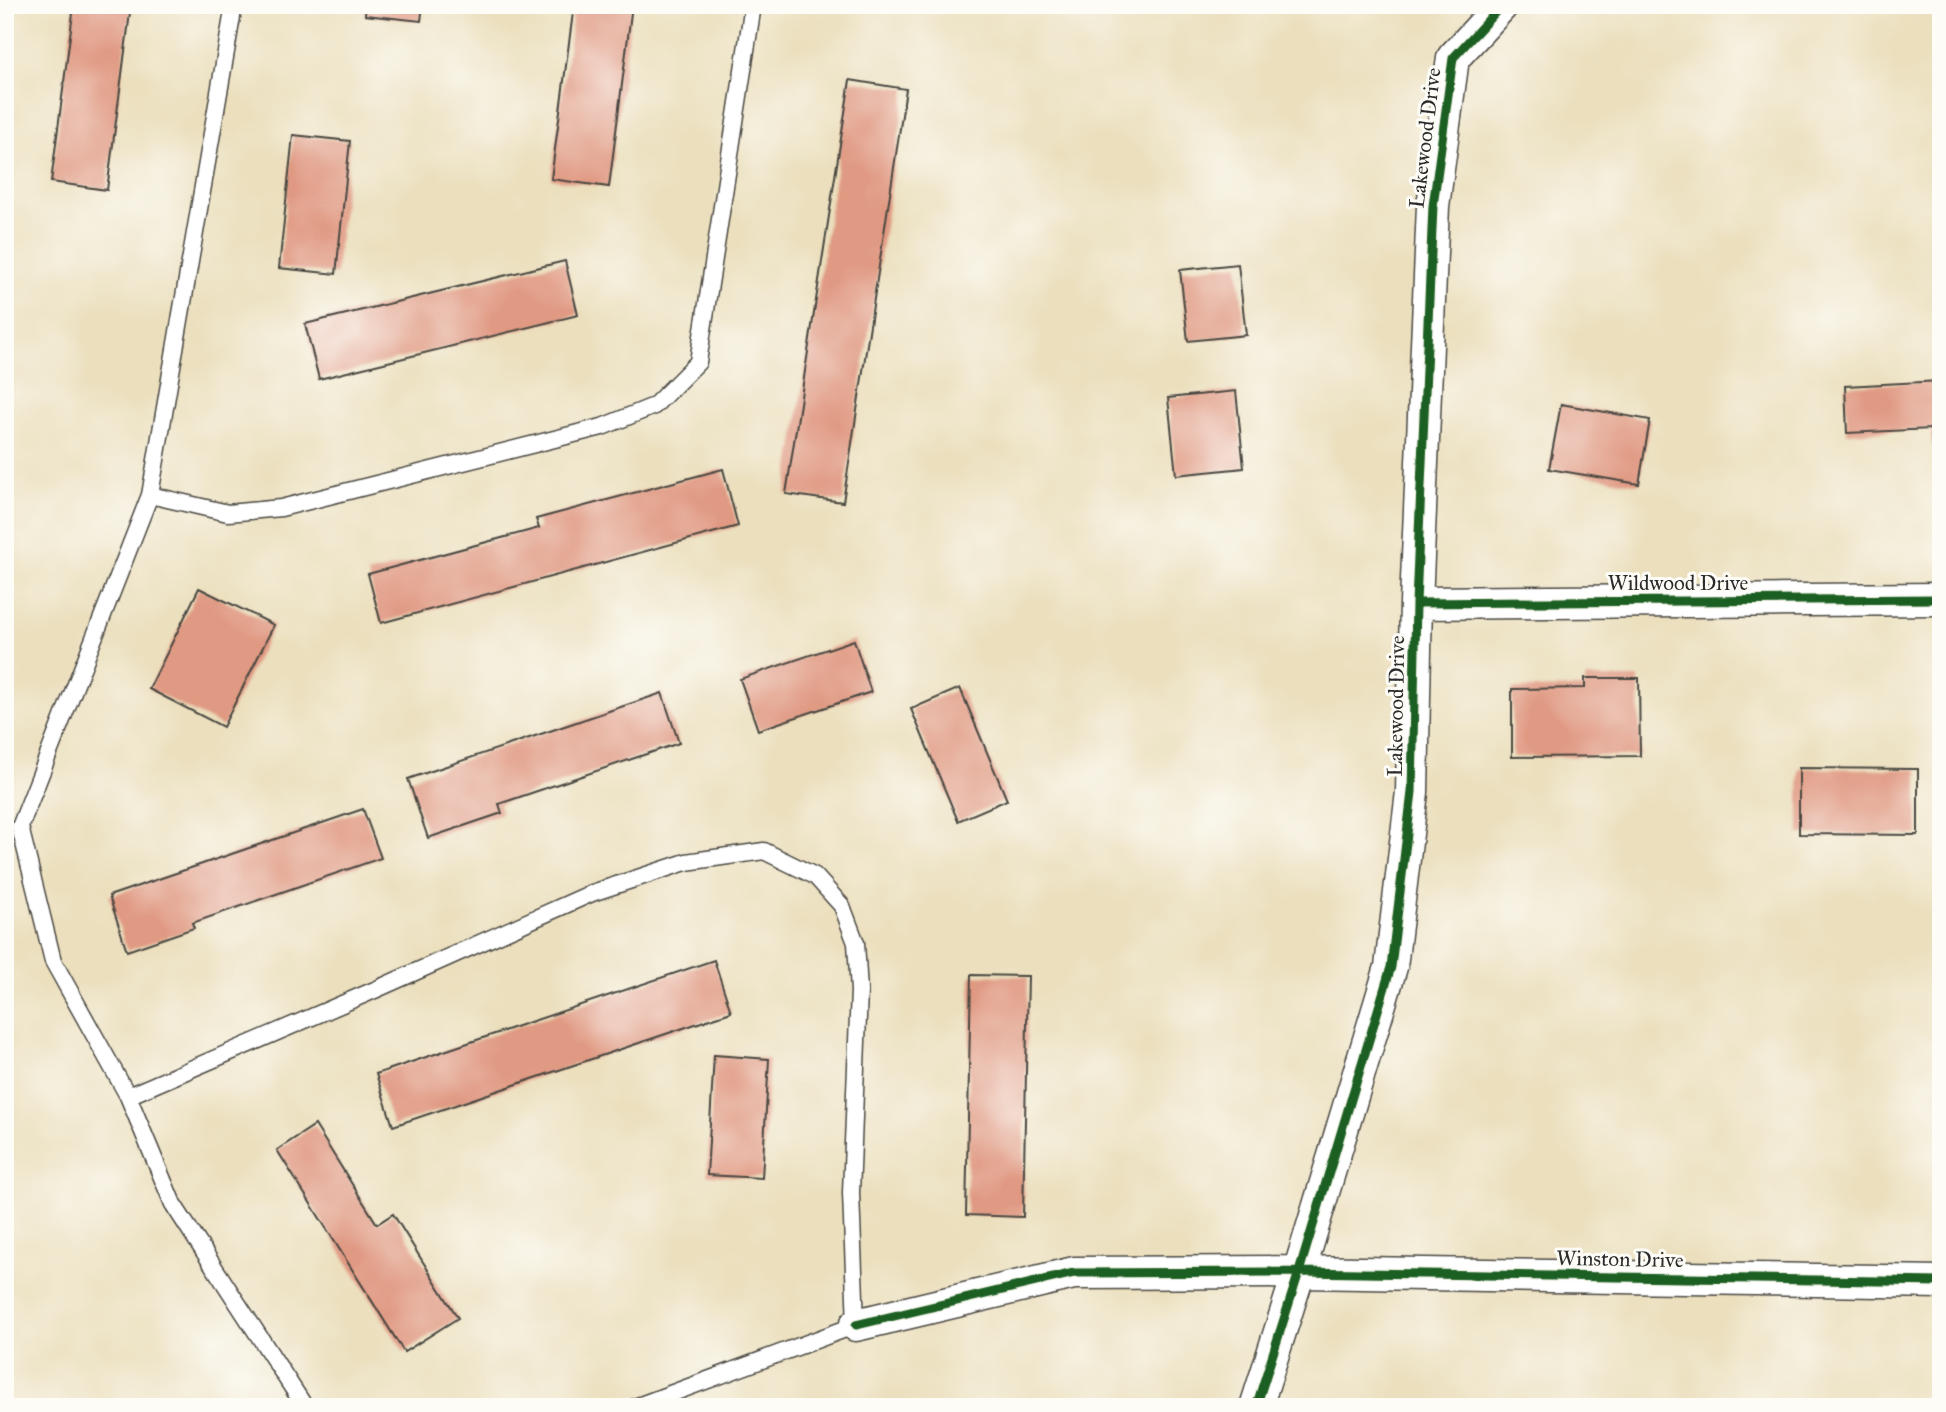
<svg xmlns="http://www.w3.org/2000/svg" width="1946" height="1412" font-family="'IM FELL Great Primer',serif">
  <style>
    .building { fill: #e09982 }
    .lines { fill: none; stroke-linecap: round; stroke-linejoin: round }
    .lane-casing { stroke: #484641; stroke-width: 19 }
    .street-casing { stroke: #484641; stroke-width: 35 }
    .lane { stroke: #fff; stroke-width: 16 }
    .street { stroke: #fff; stroke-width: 32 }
    .cycleway-casing { stroke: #fdfcf7; stroke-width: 13 }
    .cycleway { stroke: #1b5e20; stroke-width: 9 }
    .labels { text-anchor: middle; stroke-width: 6; stroke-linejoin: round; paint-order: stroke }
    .street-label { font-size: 21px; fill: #2b2b2b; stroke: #fdfcf7 }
  </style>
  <rect width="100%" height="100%" fill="#fdfcf7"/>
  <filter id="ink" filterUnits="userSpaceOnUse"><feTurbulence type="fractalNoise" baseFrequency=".0143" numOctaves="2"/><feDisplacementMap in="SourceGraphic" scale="14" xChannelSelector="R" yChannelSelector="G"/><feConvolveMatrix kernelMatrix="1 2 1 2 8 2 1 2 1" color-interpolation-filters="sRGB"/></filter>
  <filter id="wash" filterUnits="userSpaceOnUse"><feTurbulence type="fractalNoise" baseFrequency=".00686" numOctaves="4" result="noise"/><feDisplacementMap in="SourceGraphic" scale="28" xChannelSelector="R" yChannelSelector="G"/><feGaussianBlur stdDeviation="1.57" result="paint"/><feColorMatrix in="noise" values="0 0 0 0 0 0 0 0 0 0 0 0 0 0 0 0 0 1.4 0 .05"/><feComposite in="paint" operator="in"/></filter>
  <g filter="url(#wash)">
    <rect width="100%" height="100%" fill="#ebdfbd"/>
    <g id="blocks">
      <path class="building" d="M74 5H131L107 190 51 182Z
        M366 5H423L421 21 365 15Z
        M574 5H632L609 187 551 179Z
        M850 80 906 89 843 502 786 494Z
        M293 135 350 141 336 274 279 268Z
        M565 261 578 315 319 379 305 324Z
        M1238 264 1246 335 1188 341 1180 270Z
        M1941 381V445H1932L1931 429 1847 433 1845 386Z
        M1236 391 1244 468 1176 475 1168 398Z
        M1561 404 1650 420 1639 484 1549 469Z
        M723 469 738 526 381 623 368 574 539 528 536 519Z
        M199 588 274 625 223 727 149 689Z
        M854 640 871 692 758 730 740 679Z
        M1585 678H1639L1640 756 1512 757V689L1585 688Z
        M960 688 1007 800 958 821 911 709Z
        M662 693 679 743 499 804 502 813 428 838 408 779Z
        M1799 768 1918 769V835L1799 834Z
        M363 809 381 858 192 923 194 928 127 951 109 896Z
        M714 960 731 1012 393 1126 376 1074Z
        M971 975 1028 976 1023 1217 966 1215Z
        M714 1055 769 1059 762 1178 707 1175Z
        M315 1125 377 1224 393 1214 458 1318 404 1352 277 1150Z"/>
    </g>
  </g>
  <g filter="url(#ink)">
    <use href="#blocks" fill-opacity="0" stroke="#484641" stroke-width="2"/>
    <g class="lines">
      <defs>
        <path id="lane" d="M150 495 234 5
          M128 1096 377 989 592 893 686 862 764 851 815 876 842 906 856 943 859 991 851 1193 856 1325 635 1407
          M305 1407 173 1204 128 1096 53 961 20 827 150 495 228 513 281 508 602 427 654 406 698 362 753 5"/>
        <path id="street" d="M1416 603 1941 599
          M856 1325 1074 1273 1299 1272 1941 1282
          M1256 1407 1299 1272 1391 967 1412 792 1416 603 1433 206 1453 58 1502 5"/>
      </defs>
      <use href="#lane" class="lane-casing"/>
      <use href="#street" class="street-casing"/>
      <use href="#lane" class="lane"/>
      <use href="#street" class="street"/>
      <defs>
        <path id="cycleway" d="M1416 603 1941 599
          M856 1325 1074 1273 1299 1272 1941 1282
          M1256 1407 1299 1272 1391 967 1412 792 1416 603 1433 206 1453 58 1502 5"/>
      </defs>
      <use href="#cycleway" class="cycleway-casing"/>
      <use href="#cycleway" class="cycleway"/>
    </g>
  </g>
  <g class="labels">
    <g class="street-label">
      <text transform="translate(1425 138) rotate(-83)" y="7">Lakewood Drive</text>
      <text x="1678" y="590">Wildwood Drive</text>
      <text transform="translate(1396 706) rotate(-89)" y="7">Lakewood Drive</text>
      <text transform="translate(1620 1259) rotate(1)" y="7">Winston Drive</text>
    </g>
  </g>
  <rect width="1946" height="1412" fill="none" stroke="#fdfcf7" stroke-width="28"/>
</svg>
